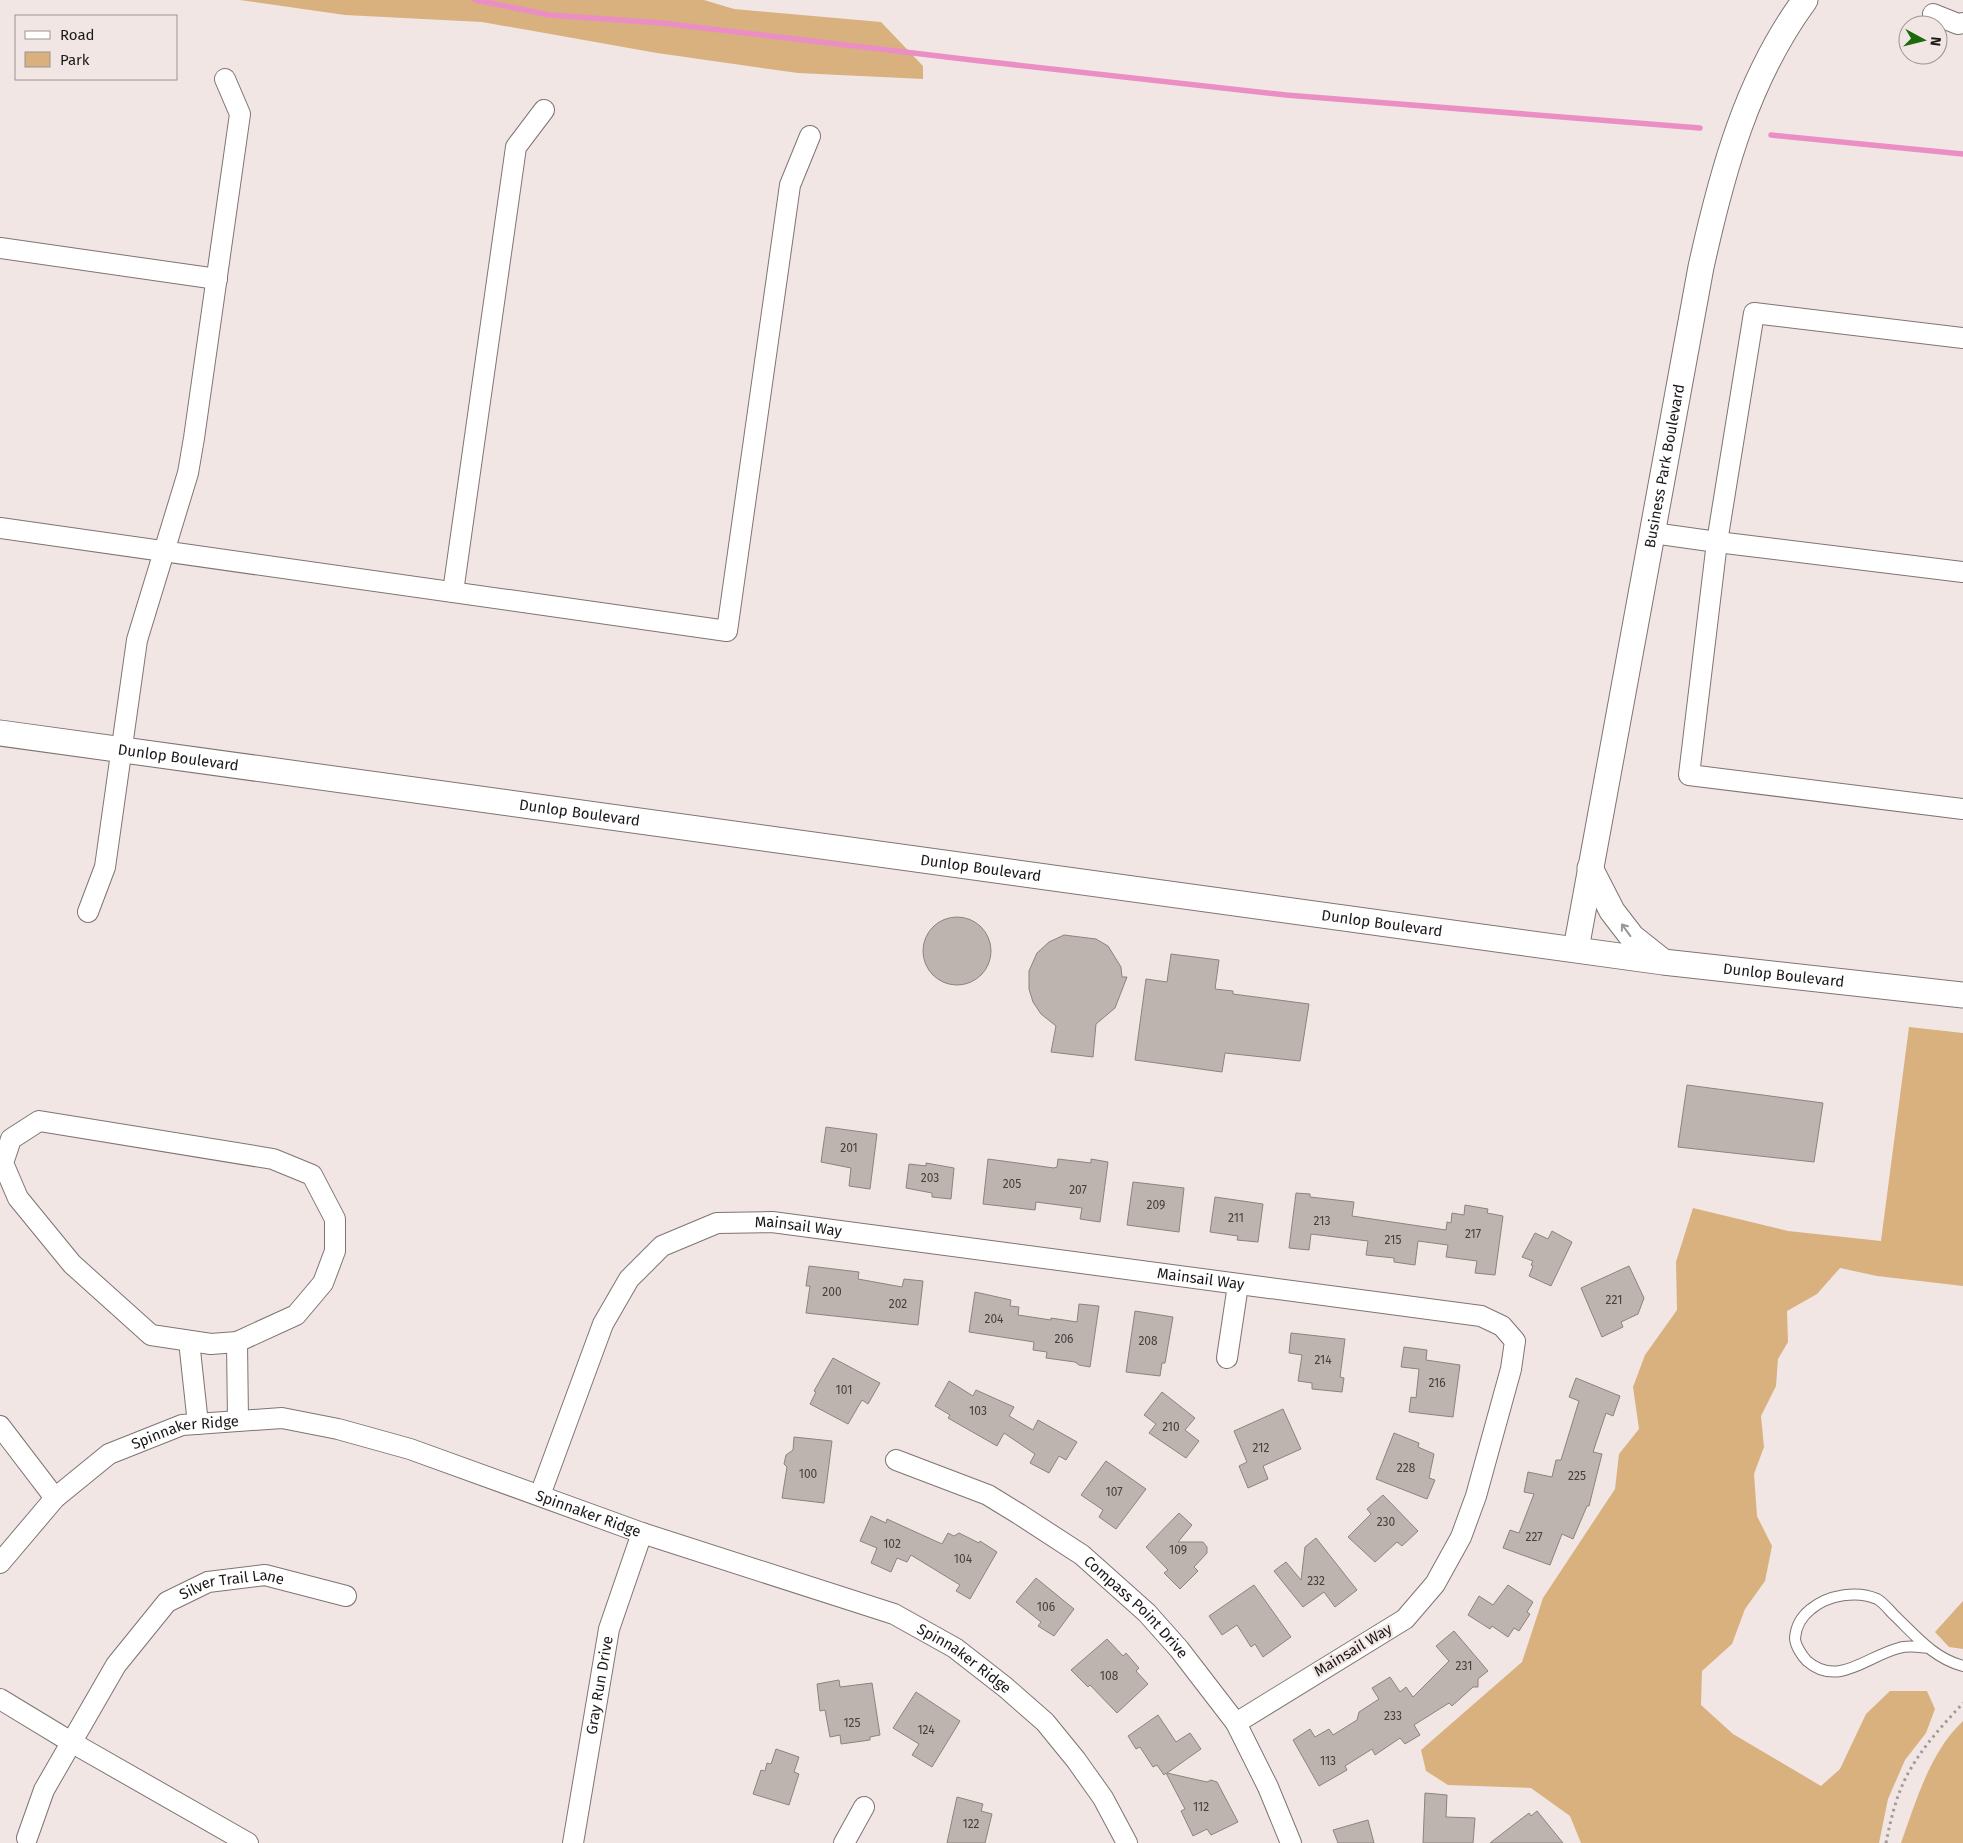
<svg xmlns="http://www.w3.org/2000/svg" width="1963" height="1843" font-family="'Fira Sans',sans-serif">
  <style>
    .green { fill: #d8b17e }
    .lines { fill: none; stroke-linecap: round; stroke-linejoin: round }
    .stream { stroke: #eb8ec4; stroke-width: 5.5 }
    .building { fill: #bdb4af; stroke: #8c837f }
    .service-casing { stroke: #7e7473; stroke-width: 12 }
    .minor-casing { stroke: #7e7473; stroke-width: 22 }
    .tertiary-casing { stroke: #7e7473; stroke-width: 27 }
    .path { stroke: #a19997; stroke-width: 3; stroke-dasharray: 2.5 4; stroke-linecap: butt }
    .service { stroke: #fff; stroke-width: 10 }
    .minor { stroke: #fff; stroke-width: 20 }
    .tertiary { stroke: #fff; stroke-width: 25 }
    .oneway { stroke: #999797 }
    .labels { text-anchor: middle; stroke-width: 4.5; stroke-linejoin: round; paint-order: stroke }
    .number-label { font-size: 12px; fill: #443f3e }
    .street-label { font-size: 15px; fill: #1c1818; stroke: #f1e6e4 }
  </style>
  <rect width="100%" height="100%" fill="#f1e6e4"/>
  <path class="green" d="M240 0H704L734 9 881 22 923 66V79L798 73 657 53 482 22 345 15Z
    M1909 1027 1963 1033V1286L1877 1276 1840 1268 1817 1294 1787 1311 1788 1342 1778 1359 1776 1386 1761 1416 1764 1447 1754 1474 1757 1516 1772 1546 1765 1581 1745 1609 1732 1644 1702 1671 1701 1705 1733 1734 1821 1786 1840 1769 1866 1714 1890 1691H1927L1935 1709 1926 1733 1905 1760 1888 1799 1879 1843H1581L1570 1816 1531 1788 1448 1785 1426 1771 1421 1750 1522 1662 1543 1598 1615 1489 1619 1454 1639 1429 1633 1387 1645 1355 1677 1310 1676 1262 1693 1208 1788 1231 1881 1241Z
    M1963 1601V1649L1949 1647 1935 1632Z
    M1963 1721V1843H1901C1916 1801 1930 1752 1963 1721Z"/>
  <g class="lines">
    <path class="stream" d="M475 0 550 15 662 23 972 60 1286 95 1700 128
      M1771 135 1963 154"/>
  </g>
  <path class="building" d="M923 951a34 34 0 1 1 68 0a34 34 0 1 1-68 0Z
    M1064 935 1096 939 1108 946 1121 967 1122 977H1127L1115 1008 1096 1024 1093 1057 1051 1052 1056 1026 1041 1014 1033 1002 1029 989V971L1037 953 1049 942Z
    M1171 954 1219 960 1215 989 1233 991V994L1309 1004 1300 1061 1225 1053 1222 1072 1135 1060 1146 979 1167 982Z
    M1687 1085 1823 1103 1814 1162 1678 1147Z
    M826 1127 877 1134 870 1189 849 1186 851 1168 821 1162Z
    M988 1159 1054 1168 1057 1167 1058 1159 1091 1163V1159L1108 1162 1100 1222 1080 1219 1082 1208 1036 1202 1035 1210 983 1204Z
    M926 1163 954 1168 951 1199 932 1197V1193L906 1188 909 1164 926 1166Z
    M1133 1182 1184 1188 1179 1232 1127 1225Z
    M1296 1193 1310 1194V1197L1354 1202 1352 1216 1446 1230 1447 1222 1451 1223 1452 1213 1464 1215 1465 1205 1488 1209 1487 1213 1503 1216 1495 1275 1475 1273 1477 1261 1446 1257 1448 1245 1418 1241 1415 1265 1394 1262V1258L1366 1255 1368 1241 1311 1234 1309 1250 1289 1248Z
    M1215 1197 1263 1204 1258 1242 1237 1240 1238 1236 1210 1232Z
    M1552 1231 1572 1242 1551 1286 1529 1276 1533 1266 1531 1265 1533 1261 1522 1257 1535 1233 1548 1239Z
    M809 1266 859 1272 858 1279 902 1287 904 1279 923 1281 918 1325 806 1313 810 1286H806Z
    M1629 1266 1644 1298 1638 1314 1621 1322 1623 1327 1602 1337 1581 1288Z
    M975 1292 1011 1300 1010 1306 1019 1307 1018 1315 1051 1320V1318L1077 1322 1079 1304 1099 1306 1090 1367 1079 1365 1075 1362 1046 1358 1047 1352 1033 1350 1034 1342 969 1332Z
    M1135 1311 1173 1317 1165 1363H1162L1160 1376 1126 1372Z
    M1291 1333 1345 1339 1340 1377 1344 1378 1342 1392 1312 1389V1383L1298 1381 1302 1355 1289 1353Z
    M1404 1347 1427 1350 1426 1360 1460 1365 1453 1417 1409 1412 1411 1397 1416 1398 1419 1369 1401 1367Z
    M833 1358 880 1383 868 1404 862 1400 848 1424 810 1404 816 1392 814 1391Z
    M1576 1378 1620 1396 1613 1416 1606 1413 1593 1452 1602 1454 1589 1506H1587L1573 1539 1562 1534 1550 1565 1503 1548 1510 1530 1519 1533 1534 1494 1524 1492 1528 1472 1552 1477 1556 1460H1561L1579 1401 1569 1397Z
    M949 1381 973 1396 976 1390 1014 1407 1009 1416 1033 1430 1038 1420 1077 1442 1066 1460 1059 1456 1049 1473 1030 1463 1035 1454 1004 1433 997 1446 948 1418 950 1415 935 1406Z
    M1162 1392 1195 1418 1185 1430 1199 1441 1186 1458 1149 1433 1156 1424 1144 1415Z
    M1283 1409 1301 1449 1263 1466 1268 1479 1248 1488 1239 1466 1247 1462 1234 1431Z
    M1394 1433 1419 1443 1418 1447 1434 1454 1429 1478 1435 1480 1427 1499 1376 1479Z
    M794 1437 832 1441 824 1503 782 1498 787 1467 784 1464 786 1455 793 1450Z
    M1106 1461 1146 1489 1116 1529 1099 1517 1103 1510 1081 1495Z
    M1383 1495 1418 1531 1402 1546 1397 1542 1375 1562 1348 1537 1371 1514 1367 1509Z
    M1179 1513 1192 1525 1178 1542H1203L1207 1547V1553L1194 1567 1198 1571 1180 1589 1164 1573 1168 1570 1146 1547Z
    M871 1516 886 1523 887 1519 942 1544 948 1533 954 1536 959 1533 979 1543 980 1541 997 1552 970 1599 956 1591 960 1585 911 1555 907 1562 897 1558 891 1572 871 1563 877 1548 860 1541Z
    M1316 1538 1357 1590 1335 1607 1324 1592 1303 1607 1274 1571 1286 1562 1301 1580 1305 1547Z
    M1036 1578 1074 1609 1054 1636 1038 1626 1041 1622 1016 1602Z
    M1254 1585 1291 1637 1263 1657 1255 1644 1251 1647 1237 1625 1222 1635 1209 1616Z
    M1508 1585 1533 1602 1527 1612 1530 1614 1519 1631 1514 1628 1508 1637 1492 1626 1490 1629 1468 1615 1479 1596 1493 1605Z
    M1454 1631 1488 1671 1478 1679V1687H1473L1452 1706 1449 1703 1414 1725 1420 1735 1405 1744 1400 1738 1375 1755 1372 1749 1345 1766 1347 1770 1319 1786 1293 1740 1310 1729 1315 1737 1329 1729 1333 1735 1357 1720 1359 1712 1379 1699 1372 1688 1390 1677 1400 1692 1406 1687 1413 1697 1449 1661 1436 1646Z
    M1107 1639 1123 1656 1126 1653 1139 1668 1136 1671 1148 1684 1117 1713 1090 1685 1088 1687 1071 1670Z
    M839 1680 840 1687 872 1683 880 1735 870 1737V1740L841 1744 840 1735 830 1737 825 1710 820 1711 817 1684Z
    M916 1692 960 1721 932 1767 912 1755 919 1744 893 1728Z
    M1158 1715 1176 1742 1190 1733 1201 1749 1167 1773 1207 1782 1211 1780 1217 1782 1238 1822 1211 1835 1207 1829 1193 1836 1181 1811 1185 1809 1166 1773 1164 1775 1157 1765 1153 1767 1140 1747 1136 1749 1128 1736Z
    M776 1749 799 1757 794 1772 799 1774 789 1805 753 1794 761 1770 765 1771 767 1763 771 1764Z
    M1425 1793 1447 1795 1446 1817 1475 1818 1473 1843H1423Z
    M957 1797 983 1804 981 1811 992 1814 985 1843H947Z
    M1537 1811 1563 1843H1490L1529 1813 1531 1816Z
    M1368 1820 1374 1843H1338L1333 1830Z"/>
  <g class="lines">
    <defs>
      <path id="service" d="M1929 1648C1919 1647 1908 1645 1899 1648 1867 1656 1838 1688 1807 1661 1802 1656 1795 1645 1795 1638 1796 1625 1802 1616 1811 1609 1828 1595 1857 1590 1877 1599 1883 1602 1889 1610 1894 1615 1915 1635 1933 1658 1963 1666"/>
      <g id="minor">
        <path d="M1933 14 1958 24 1963 23"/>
        <path d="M0 248 217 279"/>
        <path d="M1963 338 1754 313 1717 542 1689 775 1963 809"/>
        <path d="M0 528 727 631 790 185 810 136"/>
        <path d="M1653 533 1717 542 1963 572"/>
        <path d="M453 592 516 147 544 110"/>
        <path d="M88 912 105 867 137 640 188 473 194 438 240 114 225 79"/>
        <path d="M39 1121 273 1159 312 1175 335 1219V1251L323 1283 296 1315 237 1342 211 1344 151 1335 72 1264 18 1198 3 1163 11 1139Z"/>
        <path d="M189 1341 198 1424"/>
        <path d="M237 1342 238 1421"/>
        <path d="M1227 1358 1238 1285"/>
        <path d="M0 1426 55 1498"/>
        <path id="s1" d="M896 1460 988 1495 1019 1514 1082 1555 1147 1613 1179 1649 1236 1723 1268 1787 1291 1843"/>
        <path id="s2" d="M540 1495 603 1324 629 1279 662 1246 717 1223 772 1222 1481 1316 1502 1326 1515 1341 1511 1369 1476 1496 1461 1537 1435 1584 1405 1619 1236 1723"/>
        <path id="s3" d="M0 1563 55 1498 109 1454 182 1425 282 1418 338 1429 410 1449 642 1533 894 1614 955 1648 1005 1687 1045 1722 1076 1760 1103 1798 1127 1843"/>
        <path d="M0 1699 71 1742 248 1843"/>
        <path id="s4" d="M27 1838 44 1790 116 1665 167 1602 208 1582 265 1575 346 1596"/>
        <path id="s5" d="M573 1843 609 1629 642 1533"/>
        <path d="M844 1843 864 1807"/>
      </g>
      <g id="tertiary">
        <path id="s6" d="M0 733 1663 962 1963 995"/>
        <path d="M1590 868 1612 911 1632 937 1661 960"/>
        <path id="s7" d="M1576 949 1701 267C1722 172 1747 79 1805 0"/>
      </g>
    </defs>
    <use href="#service" class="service-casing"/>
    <use href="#minor" class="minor-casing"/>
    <use href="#tertiary" class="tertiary-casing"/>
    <path class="path" d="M1886 1843C1891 1818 1897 1792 1910 1770 1924 1745 1944 1724 1963 1703"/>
    <use href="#service" class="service"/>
    <use href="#minor" class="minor"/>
    <use href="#tertiary" class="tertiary"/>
  </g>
  <defs><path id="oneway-shaft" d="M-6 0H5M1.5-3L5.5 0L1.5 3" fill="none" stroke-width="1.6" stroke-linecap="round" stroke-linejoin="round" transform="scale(1.25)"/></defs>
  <use class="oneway" href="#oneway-shaft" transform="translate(1626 930) rotate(-126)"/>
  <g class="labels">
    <g class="number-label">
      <text x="849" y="1152">201</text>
      <text x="930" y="1182">203</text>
      <text x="1012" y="1188">205</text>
      <text x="1078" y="1194">207</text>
      <text x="1156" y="1209">209</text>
      <text x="1236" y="1222">211</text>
      <text x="1322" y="1225">213</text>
      <text x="1473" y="1238">217</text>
      <text x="1393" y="1244">215</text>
      <text x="832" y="1296">200</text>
      <text x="1614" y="1304">221</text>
      <text x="898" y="1308">202</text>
      <text x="994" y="1323">204</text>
      <text x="1064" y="1343">206</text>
      <text x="1148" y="1345">208</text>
      <text x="1323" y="1364">214</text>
      <text x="1437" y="1387">216</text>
      <text x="844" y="1394">101</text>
      <text x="978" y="1415">103</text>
      <text x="1171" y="1431">210</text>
      <text x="1261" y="1452">212</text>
      <text x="1406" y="1472">228</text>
      <text x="808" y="1478">100</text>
      <text x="1577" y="1480">225</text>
      <text x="1114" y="1496">107</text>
      <text x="1386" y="1526">230</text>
      <text x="1534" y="1541">227</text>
      <text x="892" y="1548">102</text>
      <text x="1178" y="1554">109</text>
      <text x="963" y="1563">104</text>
      <text x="1316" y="1585">232</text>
      <text x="1046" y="1611">106</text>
      <text x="1464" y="1670">231</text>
      <text x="1109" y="1680">108</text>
      <text x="1393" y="1720">233</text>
      <text x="852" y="1727">125</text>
      <text x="926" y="1734">124</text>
      <text x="1328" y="1765">113</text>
      <text x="1201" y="1811">112</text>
      <text x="971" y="1828">122</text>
    </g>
    <g class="street-label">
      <text dy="5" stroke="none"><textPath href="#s7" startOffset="491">Business Park Boulevard</textPath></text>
      <text dy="5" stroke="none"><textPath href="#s6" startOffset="180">Dunlop Boulevard</textPath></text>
      <text dy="5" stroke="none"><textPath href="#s6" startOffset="585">Dunlop Boulevard</textPath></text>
      <text dy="5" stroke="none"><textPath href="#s6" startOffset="990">Dunlop Boulevard</textPath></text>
      <text dy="5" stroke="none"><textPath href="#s6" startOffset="1395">Dunlop Boulevard</textPath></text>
      <text dy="5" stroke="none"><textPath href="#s6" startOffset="1800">Dunlop Boulevard</textPath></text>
      <text dy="5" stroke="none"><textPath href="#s2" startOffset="422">Mainsail Way</textPath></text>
      <text dy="5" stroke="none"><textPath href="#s2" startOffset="828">Mainsail Way</textPath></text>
      <text dy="5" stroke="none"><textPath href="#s3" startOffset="235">Spinnaker Ridge</textPath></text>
      <text dy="5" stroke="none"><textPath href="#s3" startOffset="655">Spinnaker Ridge</textPath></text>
      <text dy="5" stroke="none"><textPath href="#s4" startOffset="345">Silver Trail Lane</textPath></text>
      <text dy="5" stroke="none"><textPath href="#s1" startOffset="285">Compass Point Drive</textPath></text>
      <text transform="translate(1353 1650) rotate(-31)" y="5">Mainsail Way</text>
      <text dy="5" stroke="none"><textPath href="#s3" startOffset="1060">Spinnaker Ridge</textPath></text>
      <text dy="5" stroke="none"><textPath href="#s5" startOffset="160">Gray Run Drive</textPath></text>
    </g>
  </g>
  <rect x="15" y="15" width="162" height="65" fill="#f1e6e4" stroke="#9c9492"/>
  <rect x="25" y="31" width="25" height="8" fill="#ffffff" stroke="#9c9492"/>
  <text x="60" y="40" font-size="15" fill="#1c1818">Road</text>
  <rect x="25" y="52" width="25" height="15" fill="#d8b17e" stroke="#9c9492"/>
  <text x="60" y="65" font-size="15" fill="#1c1818">Park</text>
  <g transform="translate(1923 40) rotate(97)"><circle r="24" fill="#f1e6e4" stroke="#9c9492"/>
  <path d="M0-4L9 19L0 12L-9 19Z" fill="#1c6a0b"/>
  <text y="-8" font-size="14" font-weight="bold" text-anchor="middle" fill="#1c1818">N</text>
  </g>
</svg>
